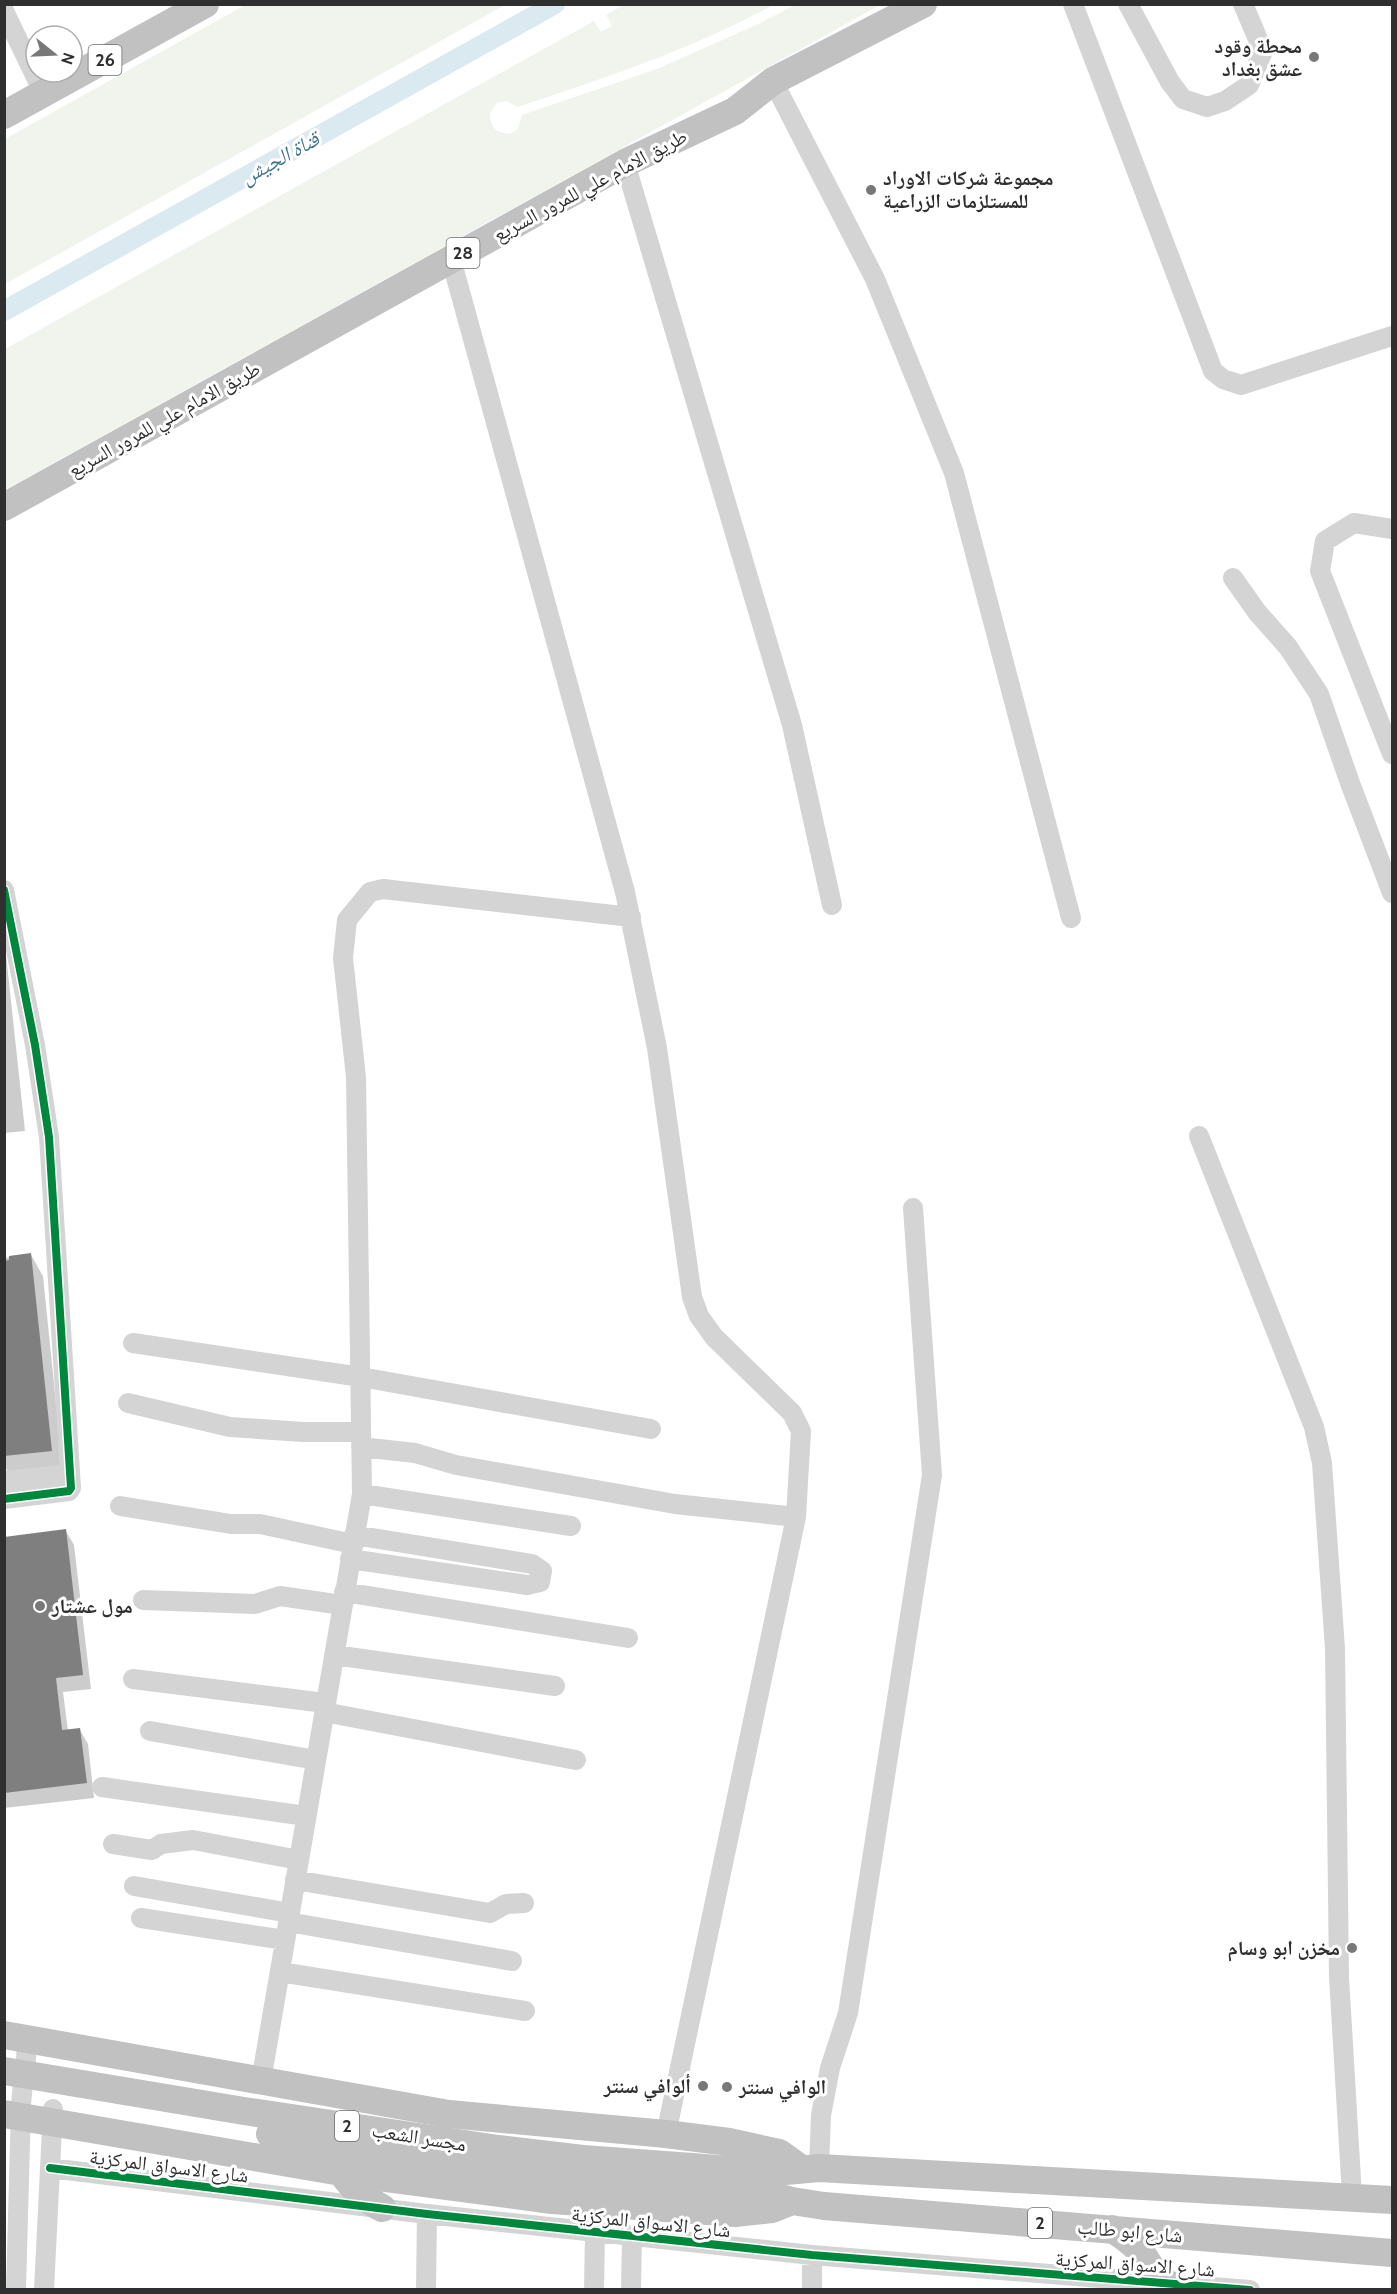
<svg xmlns="http://www.w3.org/2000/svg" width="1397" height="2294" font-family="Cabin,'Noto Naskh Arabic',sans-serif">
  <style>
    .green { fill: #f1f4ed }
    .shadow { fill: #0003 }
    .lines { fill: none; stroke-linecap: round; stroke-linejoin: round }
    .canal { stroke: #dbe9f0; stroke-width: 20 }
    .building { fill: #7f7f7f }
    .minor-tunnel { stroke: #d5d5d5; stroke-width: 20; stroke-dasharray: 20 10; stroke-linecap: butt }
    .minor { stroke: #d4d4d4; stroke-width: 20 }
    .highway { stroke: #c1c1c1; stroke-width: 28 }
    .highway-bridge { stroke: #c1c1c1; stroke-width: 28 }
    .cycleway-casing { stroke: #fff; stroke-width: 11 }
    .cycleway { stroke: #00873e; stroke-width: 8 }
    .poi-dot { fill: #787878; stroke: #fff; stroke-width: 2 }
    .labels { text-anchor: middle; stroke-width: 6; stroke-linejoin: round; paint-order: stroke }
    .shield { fill: #fff; stroke: #6d6d6d; stroke-width: 1.5 }
    .shield-label { font-size: 18px; font-weight: bold; fill: #2f2f2f }
    .poi-label { font-size: 20px; font-weight: bold; fill: #2f2f2f; stroke: #fff; text-anchor: end }
    .street-label { font-size: 20px; fill: #2f2f2f; stroke: #fff }
    .water-label { font-size: 21px; font-style: italic; fill: #41748d; stroke: #fff }
  </style>
  <rect width="100%" height="100%" fill="#fff"/>
  <path class="green" d="M247 4 505 5 5 284V139Z
    M623 5H773C693 49 605 78 518 107L506 101 497 103 490 113C491 128 495 132 510 134L518 129 522 115 657 69 756 25 795 5H880L5 490V349L594 21 601 32 612 26 606 15Z"/>
  <path class="shadow" d="M4 936 25 1131 4 1133Z
    M31 1255 43 1276 63 1472 12 1478 4 1465V1258Z
    M66 1531 74 1545 91 1689 63 1692 68 1731 80 1730 88 1744 94 1798 4 1808V1538Z"/>
  <g class="lines">
    <path class="canal" d="M4 311 555 4"/>
  </g>
  <path class="building" d="M31 1253 52 1451 4 1456V1261L9 1260V1256Z
    M66 1529 83 1675 56 1678 62 1730 80 1728 87 1783 4 1793V1537Z"/>
  <g class="lines">
    <path class="minor-tunnel" d="M21 2104 25 2063"/>
    <path class="minor" d="M1073 4 1213 371 1223 379 1241 385 1392 336
      M1128 4 1170 82 1183 99 1207 107 1225 101 1249 85 1263 51 1243 4
      M4 11 44 94
      M773 81 875 279 954 473 1071 918
      M625 163 792 725 832 905
      M451 259 625 892 657 1048 692 1297 699 1316 714 1337 792 1413 801 1431 796 1517 666 2134
      M1392 529 1354 523 1325 541 1320 571 1392 754
      M1233 578 1257 612 1288 647 1319 694 1350 783 1392 893
      M4 890 35 1045 49 1137 71 1488 69 1491 4 1499
      M1199 1136 1314 1427 1322 1463 1335 1649 1339 1977 1352 2196
      M133 1343 361 1377 651 1429
      M128 1403 230 1427 303 1432H361
      M361 1447 415 1453 456 1465 675 1504 796 1517
      M4 1481 70 1474
      M362 1494 571 1526
      M120 1506 231 1524H260L353 1544
      M350 1559 527 1585 540 1582 542 1571 532 1564 354 1535
      M344 1592 628 1638
      M143 1600 255 1604 280 1596 342 1605
      M334 1655 555 1686
      M133 1679 325 1703
      M324 1712 576 1760
      M150 1731 316 1760
      M102 1787 306 1816
      M113 1844 152 1850 161 1844 193 1840 299 1860
      M295 1880 490 1913 506 1904 524 1903
      M134 1886 290 1913
      M141 1918 285 1940
      M288 1922 512 1961
      M280 1972 525 2011
      M26 2060 27 2039
      M261 2081 362 1494 356 1077 343 958 347 920 370 892 383 889 631 917
      M50 2168 427 2214 812 2255 1250 2290
      M819 2168 821 2115 830 2068 848 2013 932 1475 913 1208
      M16 2290 21 2106
      M44 2290 53 2109
      M426 2290 427 2214
      M594 2290 595 2233
      M631 2290 632 2236
      M812 2290V2255"/>
    <path class="highway" d="M4 115 205 4
      M4 507 625 163 735 111 773 81 923 4
      M4 2035 449 2114 666 2134 729 2142 779 2153 800 2168
      M4 2114 341 2172 552 2200 735 2213 772 2209 792 2201
      M692 2167 763 2173 819 2168 1392 2200
      M341 2172C353 2188 364 2199 382 2208
      M689 2189 762 2193 792 2201 824 2206 1392 2253
      M1112 2229C1122 2235 1131 2241 1139 2250 1149 2262 1152 2275 1167 2283"/>
    <path class="highway-bridge" d="M4 2071 244 2111 498 2149 583 2159 692 2167
      M270 2134 495 2170 689 2189"/>
    <defs>
      <path id="cycleway" d="M4 890 35 1045 49 1137 71 1488 69 1491 4 1499
        M50 2168 427 2214 812 2255 1250 2290"/>
    </defs>
    <use href="#cycleway" class="cycleway-casing"/>
    <use href="#cycleway" class="cycleway"/>
  </g>
  <g class="poi-dot">
    <circle cx="1314" cy="57" r="6"/>
    <circle cx="871" cy="190" r="6"/>
    <circle cx="40" cy="1606" r="6"/>
    <circle cx="1352" cy="1948" r="6"/>
    <circle cx="703" cy="2086" r="6"/>
    <circle cx="727" cy="2087" r="6"/>
  </g>
  <g class="labels">
    <g class="shield">
      <rect x="88.5" y="45" width="33" height="30" rx="4.5"/>
      <rect x="446.5" y="238" width="33" height="30" rx="4.5"/>
      <rect x="335" y="2111" width="24" height="30" rx="4.5"/>
      <rect x="1028" y="2208" width="24" height="30" rx="4.5"/>
    </g>
    <g class="shield-label">
      <text x="105" y="66">26</text>
      <text x="463" y="259">28</text>
      <text x="347" y="2132">2</text>
      <text x="1040" y="2229">2</text>
    </g>
    <g class="poi-label">
      <text x="1302" y="53">محطة وقود<tspan x="1302" dy="23">عشق بغداد</tspan></text>
      <text x="883" y="185" text-anchor="start">مجموعة شركات الاوراد<tspan x="883" dy="23">للمستلزمات الزراعية</tspan></text>
      <text x="52" y="1613" text-anchor="start">مول عشتار</text>
      <text x="1340" y="1955">مخزن ابو وسام</text>
      <text x="691" y="2093">ألوافي سنتر</text>
      <text x="739" y="2094" text-anchor="start">الوافي سنتر</text>
    </g>
    <g class="street-label">
      <text transform="translate(590 185) rotate(-28)" y="7">طريق الامام علي للمرور السريع</text>
      <text transform="translate(164 419) rotate(-29)" y="7">طريق الامام علي للمرور السريع</text>
      <text transform="translate(419 2137) rotate(9)" y="7">مجسر الشعب</text>
      <text transform="translate(169 2166) rotate(7)" y="7">شارع الاسواق المركزية</text>
      <text transform="translate(651 2222) rotate(6)" y="7">شارع الاسواق المركزية</text>
      <text transform="translate(1130 2231) rotate(5)" y="7">شارع ابو طالب</text>
      <text transform="translate(1135 2264) rotate(4)" y="7">شارع الاسواق المركزية</text>
    </g>
    <g class="water-label">
      <text transform="translate(280 158) rotate(-29)" y="7">قناة الجيش</text>
    </g>
  </g>
  <rect width="1397" height="2294" fill="none" stroke="#2f2f2f" stroke-width="12"/>
  <g transform="translate(54 54) rotate(108)"><circle r="28" fill="#ffffff" stroke="#acacac" stroke-width="1.5"/>
  <path d="M0-4.5L10 22L0 15L-10 22Z" fill="#787878"/>
  <text y="-9" font-size="16" font-weight="bold" text-anchor="middle" fill="#2f2f2f">N</text>
  </g>
</svg>
